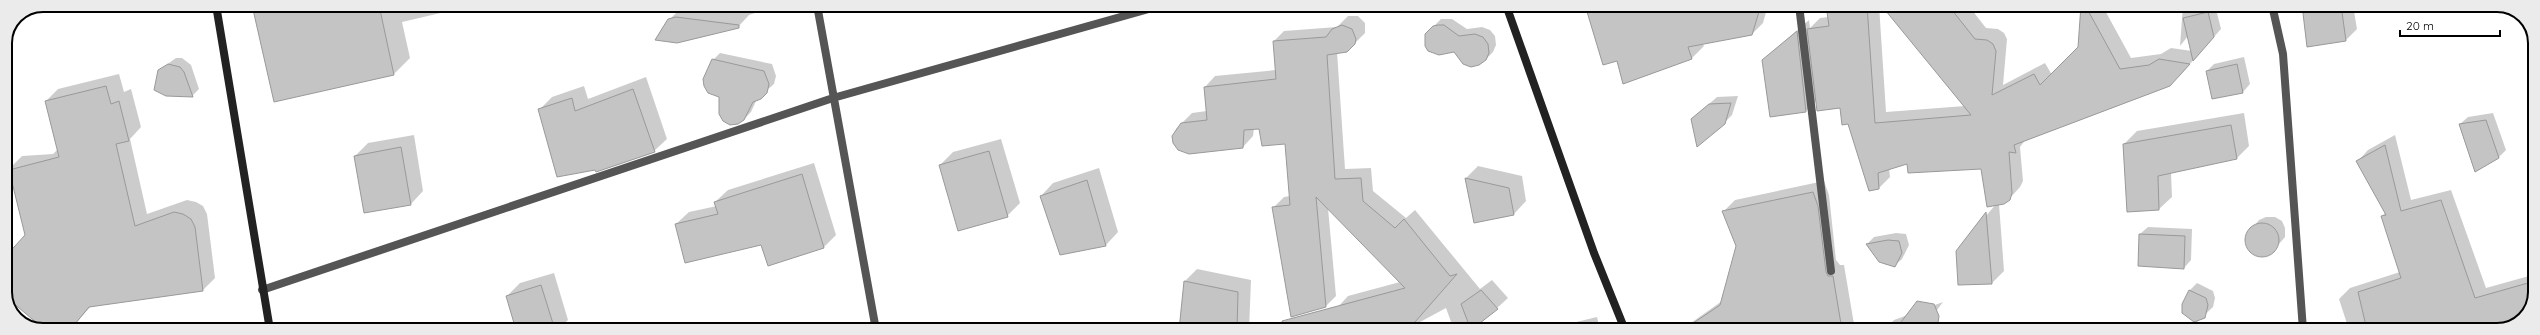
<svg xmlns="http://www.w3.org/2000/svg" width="2540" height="335" font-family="Quicksand,sans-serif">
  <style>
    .shadow { fill: #0003 }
    .building { fill: #c4c4c4; stroke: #999 }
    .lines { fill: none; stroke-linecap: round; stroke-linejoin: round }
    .street { stroke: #555; stroke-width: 8 }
    .secondary { stroke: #222; stroke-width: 8 }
    .rim { fill: none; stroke: #000; stroke-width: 2 }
  </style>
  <rect width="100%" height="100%" fill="#fff"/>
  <path class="shadow" d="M253 5H475L402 22 410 58 394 74Z
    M709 5H777L749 15 738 27 669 20 680 9 687 7 708 9Z
    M1586 5H1768L1763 23 1751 35 1702 43 1704 46 1692 58 1624 83 1617 60Z
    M1827 5H1879L1886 112 1965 106 1921 5H1968L1986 28 1998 29 2004 33 2007 39 2003 85 2045 63 2052 75 2079 48 2082 5H2102L2131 58 2161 54 2171 48 2192 51 2188 36 2180 46 2183 5H2215L2221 29 2181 74 2026 139 2020 147 2023 181 2020 187 2009 199 1999 204 2004 271 1992 283 1957 251 1996 204 1982 167 1908 162 1889 168 1890 177 1879 188 1841 107 1817 100 1806 111 1763 60 1809 20 1810 28 1820 18 1829 17Z
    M2303 5H2366L2354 11 2357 29 2346 40Z
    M1348 16H1358L1365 23V33L1354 44 1337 52 1345 169 1371 168 1373 191 1406 218 1415 210 1480 289 1492 280 1508 298 1473 330H1454L1446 308 1409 328 1338 307 1348 296 1400 282 1328 208 1336 296 1326 306 1273 208 1284 197 1290 196 1286 142 1260 128H1254L1253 136 1243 147 1173 136 1176 129 1192 113 1207 111 1205 87 1215 76 1276 70 1274 41 1284 31 1337 27Z
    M1441 19H1452L1467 29 1482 27 1490 30 1495 36 1496 45 1493 52 1485 60 1434 26Z
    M720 53 772 64 776 76 774 84 757 99 751 112 744 119 720 96 713 60Z
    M2244 57 2250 84 2243 92 2207 71 2214 64Z
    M176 58H182L191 65 199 89 192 96 158 71Z
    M2535 62V88L2529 78V70Z
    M119 74 124 92 131 89 141 127 130 139 147 214 187 200 196 202 203 206 207 214 215 278 203 290 91 306 70 330 26 235 10 168 22 156 53 154 58 149 46 101 58 89Z
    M646 77 667 139 654 151 540 109 552 97 584 86 588 99Z
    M1738 96 1732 115 1724 123 1700 112 1717 97Z
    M2244 113 2249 146 2237 158 2171 172 2172 197 2159 209 2124 144 2137 131Z
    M2493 113 2506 150 2498 158 2460 124 2468 117Z
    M414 135 423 191 411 204 355 156 368 143Z
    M2395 135 2411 200 2451 190 2486 288 2529 276 2535 284V297L2522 320 2497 330H2349L2339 299 2350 288 2400 272 2382 216 2386 212 2358 161 2368 150Z
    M1001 139 1020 203 1007 216 940 165 953 152Z
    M814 163 836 235 824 247 768 264 762 243 676 224 689 212 717 206 715 202 728 190Z
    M1478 166 1522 176 1526 201 1514 214 1474 222 1466 178Z
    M1099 168 1118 232 1106 245 1041 196 1053 183Z
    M1824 181 1829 195 1836 260 1840 265H1844L1855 330H1681L1722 301 1737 245 1724 211 1735 200Z
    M2266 217H2275L2282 221 2285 228V237L2273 251 2266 256 2257 255 2250 250 2247 243V235L2259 220Z
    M2148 227 2192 229 2191 260 2184 268 2140 234Z
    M1896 233 1906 234 1909 245 1902 259 1894 266 1884 264 1867 244 1874 237Z
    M1197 269 1251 280 1249 330H1180L1185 281Z
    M554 273 568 320 558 330H517L507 296 520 283Z
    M2197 283 2213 291 2215 298 2213 307 2195 324 2183 309 2190 290Z
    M1943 302 1922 330H1885L1894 320Z
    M1597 317 1600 330H1546L1547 329Z"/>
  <path class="building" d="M252 5H379L394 75 274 102Z
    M1585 5H1761L1752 35 1688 47 1692 59 1623 84 1617 61 1603 65Z
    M1826 5H1867L1875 123 1971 115 1881 5H1948L1975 39 1987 40 1993 44 1996 51 1992 95 2034 74 2040 85 2078 47 2081 5H2085L2120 69 2149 65 2159 59 2190 64 2170 86 2014 145 2016 153 2009 152 2012 193 2010 200 2004 204 1987 207 1981 169 1908 173 1907 164 1878 173 1879 189 1869 191 1848 124 1842 125 1840 108 1817 111 1807 29 1829 26Z
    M2302 5H2341L2346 41 2307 47Z
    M2208 12 2214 37 2193 61 2183 18Z
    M676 17 739 25V28L677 43 655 40 668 19Z
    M1342 25 1352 29 1356 39 1355 44 1347 52 1327 55 1335 179 1361 178 1363 201 1395 228 1404 219 1450 276 1457 274 1408 330H1283L1282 321 1405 288 1316 197 1326 307 1291 317 1272 207 1290 205 1285 144 1262 146 1259 129 1244 130 1243 148 1189 154 1178 150 1173 143 1172 136 1181 123 1207 120 1204 87 1276 79 1273 41 1326 37 1332 29Z
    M1438 25H1444L1459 36 1475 34 1483 37 1488 44 1489 53 1486 60 1479 65 1471 67 1463 64 1454 52 1439 55 1428 51 1425 46V34L1433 26Z
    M1797 31 1806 112 1770 117 1762 60Z
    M712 59 764 71 769 84 767 93 761 99 753 102 744 120 738 124 730 125 723 121 719 114V97L708 93 704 86 703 79Z
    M168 64 180 67 184 72 193 97 166 96 154 90 158 70Z
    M2237 64 2243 93 2212 99 2206 71Z
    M106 86 111 104 119 101 129 141 116 144 135 226 174 212 183 214 191 219 195 227 203 291 89 307 70 330H45L5 296V257L25 235 9 170 59 157 45 101Z
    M633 89 655 152 596 172 595 170 557 177 538 109 572 98 575 111Z
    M1731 103 1725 124 1697 147 1691 119 1709 104Z
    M2486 120 2499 158 2475 172 2459 124Z
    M2231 125 2237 159 2158 176 2159 210 2127 212 2123 144Z
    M2385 145 2401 211 2441 200 2475 298 2535 281V297L2522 320 2497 330H2367L2358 292 2401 278 2381 216 2386 215 2356 161Z
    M401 147 411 205 364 213 354 156Z
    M989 151 1008 217 958 231 939 165Z
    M802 174 824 248 768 266 761 245 685 263 675 224 718 214 714 202Z
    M1465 178 1509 188 1514 215 1474 223Z
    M1087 180 1106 246 1060 255 1040 196Z
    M1813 192 1818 206 1826 272 1828 276H1833L1842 330H1683L1720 305 1736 246 1722 211Z
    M1986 212 1992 284 1958 285 1956 251Z
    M2245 240a17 17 0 1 1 34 0a17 17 0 1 1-34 0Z
    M2139 234 2185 236 2184 269 2138 266Z
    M1888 240 1899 241 1902 253 1895 267 1879 262 1866 244Z
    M1184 281 1238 292 1237 330H1179Z
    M541 285 555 330H516L506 296Z
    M1481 290 1498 309 1471 330 1461 304Z
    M2189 290 2206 298 2208 305 2205 318 2194 322 2182 313V304Z
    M1917 301 1934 304 1939 316 1937 330H1895Z"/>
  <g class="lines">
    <path class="street" d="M817 5 876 330
      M1799 5 1831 271
      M2272 5 2283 54 2303 330
      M262 290 833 98 1163 5"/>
    <path class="secondary" d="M216 5 270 330
      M1506 5 1594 253 1625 330"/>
  </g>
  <path d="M0 0H2540V335H0ZM43 12H2497A31 31 0 0 1 2528 43V292A31 31 0 0 1 2497 323H43A31 31 0 0 1 12 292V43A31 31 0 0 1 43 12Z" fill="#ebebeb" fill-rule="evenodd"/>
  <path class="rim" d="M43 12H2497A31 31 0 0 1 2528 43V292A31 31 0 0 1 2497 323H43A31 31 0 0 1 12 292V43A31 31 0 0 1 43 12Z"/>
  <path d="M2400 30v6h100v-6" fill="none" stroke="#000000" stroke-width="2"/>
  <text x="2406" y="30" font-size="12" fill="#000000" stroke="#ffffff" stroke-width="3" paint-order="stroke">20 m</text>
</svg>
